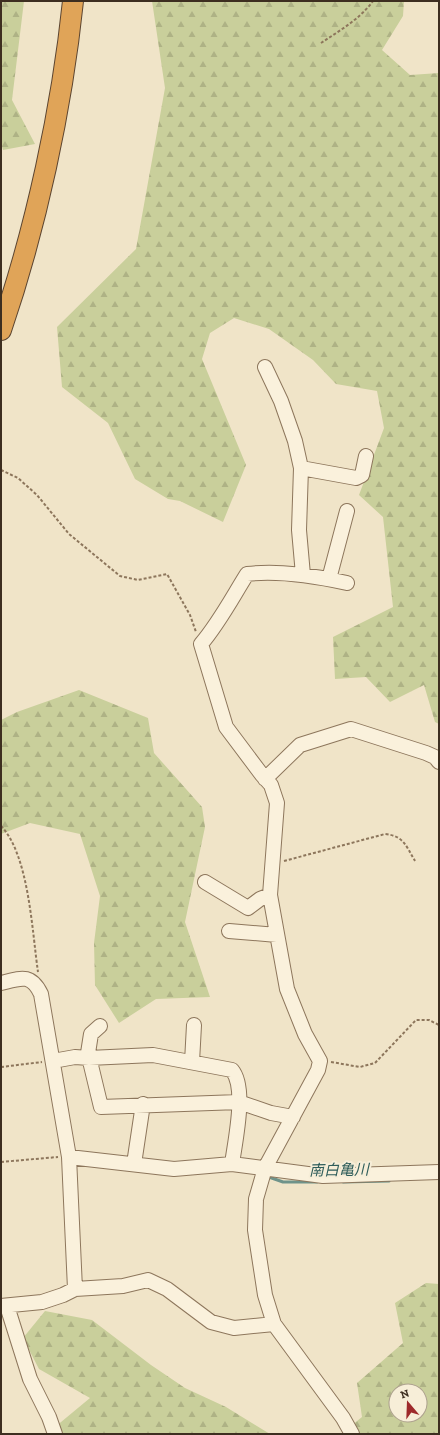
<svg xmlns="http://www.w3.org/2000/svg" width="440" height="1435" font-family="'Zilla Slab','Noto Sans JP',serif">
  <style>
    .forest { fill: url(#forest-firs); fill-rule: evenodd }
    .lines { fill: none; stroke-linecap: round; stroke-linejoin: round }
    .stream { stroke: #6f938a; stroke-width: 3 }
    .minor-casing { stroke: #8d765c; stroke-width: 16 }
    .highway-casing { stroke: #5b4430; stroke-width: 22 }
    .path { stroke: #8d765c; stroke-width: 2; stroke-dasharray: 3 2; stroke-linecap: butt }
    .minor { stroke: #faf1dc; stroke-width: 14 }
    .highway { stroke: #e0a458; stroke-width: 20 }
    .labels { text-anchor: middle; stroke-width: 4; stroke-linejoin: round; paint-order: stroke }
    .water-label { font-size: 15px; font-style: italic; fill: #2f5d5a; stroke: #f7eed8 }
  </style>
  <defs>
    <pattern id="forest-firs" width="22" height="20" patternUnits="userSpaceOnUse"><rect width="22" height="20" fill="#c9cf9b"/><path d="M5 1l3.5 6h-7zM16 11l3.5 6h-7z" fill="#aeb285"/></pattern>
  </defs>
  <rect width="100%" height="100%" fill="#f0e4c8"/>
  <path class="forest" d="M1 1H24L12 100 35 144 3 150 1 143Z
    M152 1H404L403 16 382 50 410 75 439 73V724L435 722 424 685 390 702 366 677 335 679 333 637 393 607 383 517 359 495 384 428 377 391 336 384 313 360 269 329 234 318 210 333 202 359 246 465 223 522 180 501 168 499 135 479 108 423 62 387 57 327 136 249 165 88Z
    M79 690 148 718 154 753 202 807 205 827 185 922 210 997 156 999 119 1023 95 985 94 943 100 896 80 834 30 823 1 834V720L17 712Z
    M426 1283 439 1284V1434H341L362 1417 357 1383 403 1343 395 1303ZM396 1391H420V1415H396Z
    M45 1311 92 1320 151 1365 185 1388 226 1407 270 1434H55V1427L90 1398 39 1369 23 1338Z"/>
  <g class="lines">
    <path class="stream" d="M266 1176 283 1182H317
      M343 1182 389 1181"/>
    <defs>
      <path id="minor" d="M265 367 281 401 295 441 301 468 299 530 303 575
        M301 468 356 478 362 475 366 456
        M329 579 347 511
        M347 583C315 576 280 570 247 574 232 598 219 623 201 644L226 727 262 775 271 785 277 803 270 895 287 989 305 1034 320 1061 318 1070 265 1168 256 1199 255 1230 265 1295 274 1324 343 1418 352 1434
        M265 779 300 745 351 729 426 753 435 757 439 762
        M205 882 248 908 260 899 270 895
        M229 931 277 935
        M1 983C21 978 31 973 41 994L69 1157 75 1289
        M100 1026 91 1034 88 1053 101 1107 239 1102 271 1113 293 1117
        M53 1061 75 1057 89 1058 153 1055 232 1070C247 1088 235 1141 232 1164
        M192 1062 194 1025
        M69 1157 174 1169 232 1164 323 1176 439 1172
        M134 1164 143 1104
        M1 1306 42 1302 63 1295 75 1289 123 1286 148 1280 167 1289 211 1322 234 1328 274 1324
        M7 1306 30 1379 49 1417 55 1434"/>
      <path id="highway" d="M1 330C36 228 62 108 73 1"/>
    </defs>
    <use href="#minor" class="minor-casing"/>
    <use href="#highway" class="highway-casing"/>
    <path class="path" d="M321 43C339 31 360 19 373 1
      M1 181V222
      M1 470 18 478 37 495 69 534 120 576 138 580 167 574 190 615 196 632
      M1 826C29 855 32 931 38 972
      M284 861 385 834C404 836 406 846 415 861
      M331 1062 360 1067 375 1063 416 1020H429L439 1025
      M1 1067 42 1062
      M1 1162 58 1157"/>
    <use href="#minor" class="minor"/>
    <use href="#highway" class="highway"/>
  </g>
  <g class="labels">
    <g class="water-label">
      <text transform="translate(339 1170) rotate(-1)" y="5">南白亀川</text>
    </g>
  </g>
  <rect width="440" height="1435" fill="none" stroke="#3d2e20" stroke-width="4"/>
  <g transform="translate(408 1403) rotate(341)"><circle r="19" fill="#f7eed8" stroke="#ada18e"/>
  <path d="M0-3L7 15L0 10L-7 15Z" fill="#9e2a2b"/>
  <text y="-6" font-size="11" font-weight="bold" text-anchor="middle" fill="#3d2e20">N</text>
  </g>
</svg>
